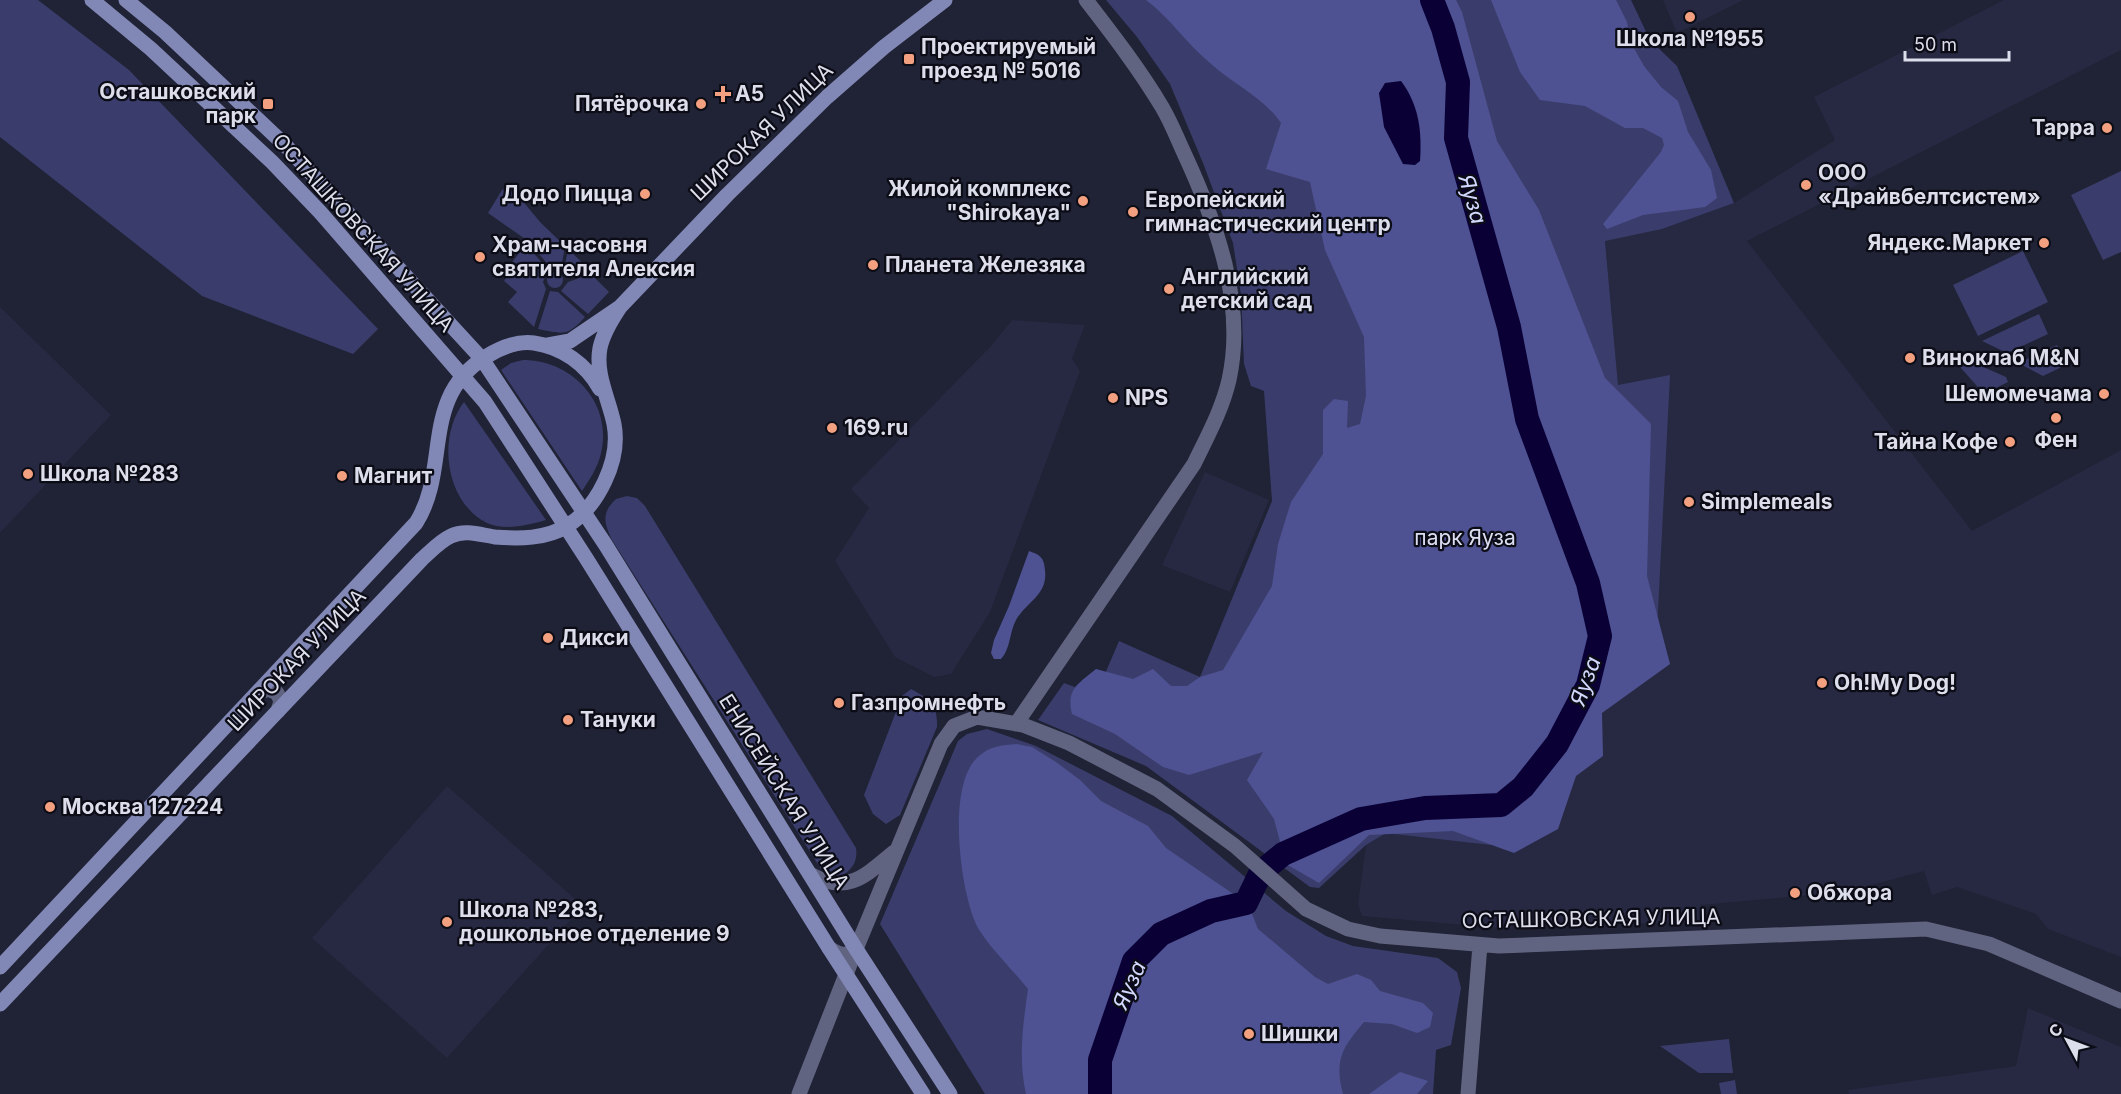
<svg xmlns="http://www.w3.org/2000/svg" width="2121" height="1094" font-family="Inter,sans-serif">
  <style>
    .built { fill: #272943 }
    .green { fill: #3a3d6b }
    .forest { fill: #4e5292 }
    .water { fill: #0a0036 }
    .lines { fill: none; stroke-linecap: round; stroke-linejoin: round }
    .river { stroke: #0a0036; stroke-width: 24 }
    .minor { stroke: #606481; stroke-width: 15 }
    .tertiary { stroke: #606481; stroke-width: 15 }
    .secondary { stroke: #8288b6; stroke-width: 15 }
    .poi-dot { fill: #f2a080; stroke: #0b0c15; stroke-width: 2 }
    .labels { text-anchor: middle; stroke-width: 4.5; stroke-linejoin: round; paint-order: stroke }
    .poi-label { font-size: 21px; font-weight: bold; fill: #dcdeeb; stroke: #0b0c15; text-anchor: start }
    .street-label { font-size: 21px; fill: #dcdeeb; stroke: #0b0c15 }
    .park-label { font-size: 21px; fill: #dbdef1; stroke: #0b0c15 }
    .water-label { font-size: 22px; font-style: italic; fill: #d3d8fe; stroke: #0b0c15 }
  </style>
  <rect width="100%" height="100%" fill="#202235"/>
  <path class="built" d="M1663 0H1743L1677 33Z
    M2004 0H2121V50L1747 241 1972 531 2121 450V957L2048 929 2036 914 1957 887 1932 895 1924 871 1845 892 1701 905 1700 922 1513 926 1511 929 1362 916 1358 904 1366 845 1386 833 1669 376 1618 385 1605 240 1662 229 1734 203 1835 140 1814 97Z
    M0 307 111 415 0 533Z
    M1012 320 1085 325 1072 359 1080 371 990 612 951 674 934 677 895 657 835 561 869 508 851 489 992 345Z
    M1205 472 1269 500 1230 592 1162 565Z
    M447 786 583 906 447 1058 312 938Z
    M2028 1008 2121 1047V1094H1849L1848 1090 2016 1066Z"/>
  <path class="green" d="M0 0H38L129 70 378 329 353 354 202 296 0 137Z
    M1106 0H1631L1650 40 1677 66 1734 203 1662 229 1605 241 1618 385 1670 375 1657 630 1576 704 1544 815 1491 845 1386 833 1366 845 1319 888 1310 887 1146 766 1038 720 1064 683 1096 695 1119 641 1200 677 1272 501 1264 391 1251 386 1244 364 1241 295 1233 243 1203 163 1170 84 1137 37Z
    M2121 171V252L2103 260 2071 195Z
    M510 186 541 223 565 246 561 269 551 268 528 241 488 213 502 190Z
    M526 244 548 270 543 282 546 289 534 327 508 302 517 292 504 281 510 272V265Z
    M568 249 590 270 568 278 564 271Z
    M2023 251 2048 302 1978 336 1953 285Z
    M547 280a8 8 0 1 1 16 0a8 8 0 1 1-16 0Z
    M591 274 609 292 588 314 561 291 568 282Z
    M550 291 558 292 585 317C567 337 563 334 538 329Z
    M2039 314 2048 334 2007 353 1982 341Z
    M2057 345 2066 365 2043 376 2018 363Z
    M1963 358 2006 377 2008 382 1984 394 1960 367Z
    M523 360C572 360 613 403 601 453 598 467 590 479 582 491L501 370 511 363Z
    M464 402 546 520C529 525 504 531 487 523 445 502 437 437 464 402Z
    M627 496 637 498 645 506 856 848C858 862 852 870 840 877L830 875 821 869 612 540C604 523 601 513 616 499Z
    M911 689C930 699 938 706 937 727L900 815 886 824 873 814 864 795 902 696Z
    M987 729 1036 746 1172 816 1286 911 1326 936 1353 946 1438 958 1457 972 1461 988 1451 1045 1436 1050 1433 1094H985L880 924 958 741 967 734Z
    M1729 1039 1733 1073H1699L1660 1046Z
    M1735 1080 1737 1094H1721L1719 1083Z"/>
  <path class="forest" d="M1146 0H1456L1462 12 1497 141 1539 210 1605 378 1651 424 1647 576 1670 664 1602 713 1603 756 1576 776 1558 829 1514 853 1453 831 1369 835 1319 883 1286 864 1274 819 1247 780 1263 752 1189 775 1163 767 1115 734 1072 714C1066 689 1078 684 1096 669L1133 679 1153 669 1171 686H1187L1200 677 1223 670 1272 586 1278 544 1291 502 1323 454V410L1334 399 1348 401 1347 428 1360 424 1366 396 1364 337 1325 250 1310 182 1266 169 1281 123C1263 97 1233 84 1210 63 1187 44 1170 18 1146 0Z
    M1491 0H1616L1627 22 1631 43 1644 66 1661 87 1678 101 1688 132 1711 170 1717 198 1705 207 1643 215 1607 229 1603 224 1661 152 1664 145 1662 138 1643 128H1625L1585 106 1540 100 1520 72Z
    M1029 551C1040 555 1044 557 1045 570 1048 595 1027 601 1016 620 1009 633 1011 648 1001 659H994L991 653 994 640 1009 606Z
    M1017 744 1032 747 1056 762 1080 780 1101 801 1148 826 1166 848 1248 904 1258 929 1315 977 1328 984 1357 974 1371 980 1380 991 1423 1003 1433 1013 1430 1027 1417 1033 1392 1024 1364 1022C1342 1048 1334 1060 1343 1094H1026C1018 1059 1023 1024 1028 989 1014 971 985 943 976 924 960 889 946 783 979 756 990 746 1003 745 1017 744Z
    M1400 1072 1428 1081 1417 1094H1369Z"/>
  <path class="water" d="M1401 81C1419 105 1422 131 1420 161L1415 165 1403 164 1384 127 1379 93 1385 83Z"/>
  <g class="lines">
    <path class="river" d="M1100 1094V1060L1134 961 1161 934 1211 911 1246 903 1261 872 1283 854 1361 819 1425 808 1501 805 1523 787 1557 744 1588 685 1600 636 1588 583 1527 419 1509 327 1456 138 1458 82 1443 28 1432 0"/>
    <path class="minor" d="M259 693 268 689 277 693 281 701 278 711
      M1016 724 1194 464C1207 437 1222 410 1229 380 1246 303 1216 222 1184 153 1177 138 1171 122 1162 107 1140 70 1113 35 1086 0
      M812 875C848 895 866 875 894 852
      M829 948C839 955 846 957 856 949L941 744 954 726 977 717 1023 725 1069 743 1157 789 1235 846 1306 909 1348 929 1380 936 1499 946 1926 929 1989 944 2121 1001
      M1468 1094 1480 945"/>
    <path class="tertiary" d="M799 1094 856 949"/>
    <path class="secondary" d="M92 0 151 49 272 162 320 212 485 402 586 558 829 948 923 1094
      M126 0 165 32 287 147 482 359 605 544 856 949 950 1094
      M548 345 570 341 620 307 727 195 827 97 884 47 945 0
      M0 967 416 523C451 468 419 397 487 356 500 348 518 341 534 343 562 347 586 364 600 389
      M0 1004 422 559C431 551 440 541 451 536 465 529 481 535 495 537 519 539 546 539 567 526 598 507 621 460 614 424 609 399 595 374 600 348 603 333 612 319 620 307"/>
  </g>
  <g class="poi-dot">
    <circle cx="1690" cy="17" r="6"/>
    <rect x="903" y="53" width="12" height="12" rx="3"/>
    <path d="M720 85h6v6h6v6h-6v6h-6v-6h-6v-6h6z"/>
    <rect x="262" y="98" width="12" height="12" rx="3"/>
    <circle cx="701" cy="104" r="6"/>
    <circle cx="2107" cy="128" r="6"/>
    <circle cx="1806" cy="185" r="6"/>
    <circle cx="645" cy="194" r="6"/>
    <circle cx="1083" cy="201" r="6"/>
    <circle cx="1133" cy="212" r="6"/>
    <circle cx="2044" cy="243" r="6"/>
    <circle cx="480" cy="257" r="6"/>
    <circle cx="873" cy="265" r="6"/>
    <circle cx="1169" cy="289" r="6"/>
    <circle cx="1910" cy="358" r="6"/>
    <circle cx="2104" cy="394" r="6"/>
    <circle cx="1113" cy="398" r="6"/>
    <circle cx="2056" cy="418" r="6"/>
    <circle cx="832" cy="428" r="6"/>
    <circle cx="2010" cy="442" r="6"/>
    <circle cx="28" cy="474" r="6"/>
    <circle cx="342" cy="476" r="6"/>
    <circle cx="1689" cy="502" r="6"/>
    <circle cx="548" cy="638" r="6"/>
    <circle cx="1822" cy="683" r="6"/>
    <circle cx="839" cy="703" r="6"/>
    <circle cx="568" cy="720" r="6"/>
    <circle cx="50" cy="807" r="6"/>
    <circle cx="1795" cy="893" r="6"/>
    <circle cx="447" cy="922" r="6"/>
    <circle cx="1249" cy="1034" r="6"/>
  </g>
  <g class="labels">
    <g class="poi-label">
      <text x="1690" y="46" text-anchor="middle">Школа №1955</text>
      <text x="921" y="54">Проектируемый<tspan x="921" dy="24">проезд № 5016</tspan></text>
      <text x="256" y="99" text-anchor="end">Осташковский<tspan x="256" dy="24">парк</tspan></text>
      <text x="735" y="101">А5</text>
      <text x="689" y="111" text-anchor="end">Пятёрочка</text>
      <text x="2095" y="135" text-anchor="end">Тарра</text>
      <text x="1818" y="180">ООО<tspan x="1818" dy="24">«Драйвбелтсистем»</tspan></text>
      <text x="1071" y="196" text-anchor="end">Жилой комплекс<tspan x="1071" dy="24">"Shirokaya"</tspan></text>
      <text x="633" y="201" text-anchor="end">Додо Пицца</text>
      <text x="1145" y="207">Европейский<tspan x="1145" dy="24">гимнастический центр</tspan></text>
      <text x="2032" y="250" text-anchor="end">Яндекс.Маркет</text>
      <text x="492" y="252">Храм-часовня<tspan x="492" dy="24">святителя Алексия</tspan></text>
      <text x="885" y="272">Планета Железяка</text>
      <text x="1181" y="284">Английский<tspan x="1181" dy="24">детский сад</tspan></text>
      <text x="1922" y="365">Виноклаб М&amp;N</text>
      <text x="2092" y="401" text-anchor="end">Шемомечама</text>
      <text x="1125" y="405">NPS</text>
      <text x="844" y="435">169.ru</text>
      <text x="2056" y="447" text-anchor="middle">Фен</text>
      <text x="1998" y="449" text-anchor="end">Тайна Кофе</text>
      <text x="40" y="481">Школа №283</text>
      <text x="354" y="483">Магнит</text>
      <text x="1701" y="509">Simplemeals</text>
      <text x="560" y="645">Дикси</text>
      <text x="1834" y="690">Oh!My Dog!</text>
      <text x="851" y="710">Газпромнефть</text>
      <text x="580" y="727">Тануки</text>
      <text x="62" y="814">Москва 127224</text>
      <text x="1807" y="900">Обжора</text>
      <text x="459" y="917">Школа №283,<tspan x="459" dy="24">дошкольное отделение 9</tspan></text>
      <text x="1261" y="1041">Шишки</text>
    </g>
    <g class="street-label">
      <text transform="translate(762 132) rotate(-44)" y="7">ШИРОКАЯ УЛИЦА</text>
      <text transform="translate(363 233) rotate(48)" y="7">ОСТАШКОВСКАЯ УЛИЦА</text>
      <text transform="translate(297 660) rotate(-46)" y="7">ШИРОКАЯ УЛИЦА</text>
      <text transform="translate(784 792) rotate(58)" y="7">ЕНИСЕЙСКАЯ УЛИЦА</text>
      <text transform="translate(1591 919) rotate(-1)" y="7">ОСТАШКОВСКАЯ УЛИЦА</text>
    </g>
    <g class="park-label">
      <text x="1465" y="545">парк Яуза</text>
    </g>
    <g class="water-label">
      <text transform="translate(1473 199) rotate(74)" y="8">Яуза</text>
      <text transform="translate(1585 681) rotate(-70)" y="8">Яуза</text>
      <text transform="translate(1129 985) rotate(-66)" y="8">Яуза</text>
    </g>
  </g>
  <g transform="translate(2067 1040) rotate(311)" stroke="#0b0c15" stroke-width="4.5" paint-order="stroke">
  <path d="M0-4.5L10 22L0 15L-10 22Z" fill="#dcdeeb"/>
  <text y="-9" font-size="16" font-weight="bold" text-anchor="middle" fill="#dcdeeb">С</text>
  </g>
  <path d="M1905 51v9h104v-9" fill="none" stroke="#dcdeeb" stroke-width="3"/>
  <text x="1914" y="51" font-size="18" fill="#dcdeeb" stroke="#0b0c15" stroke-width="4.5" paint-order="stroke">50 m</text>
</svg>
